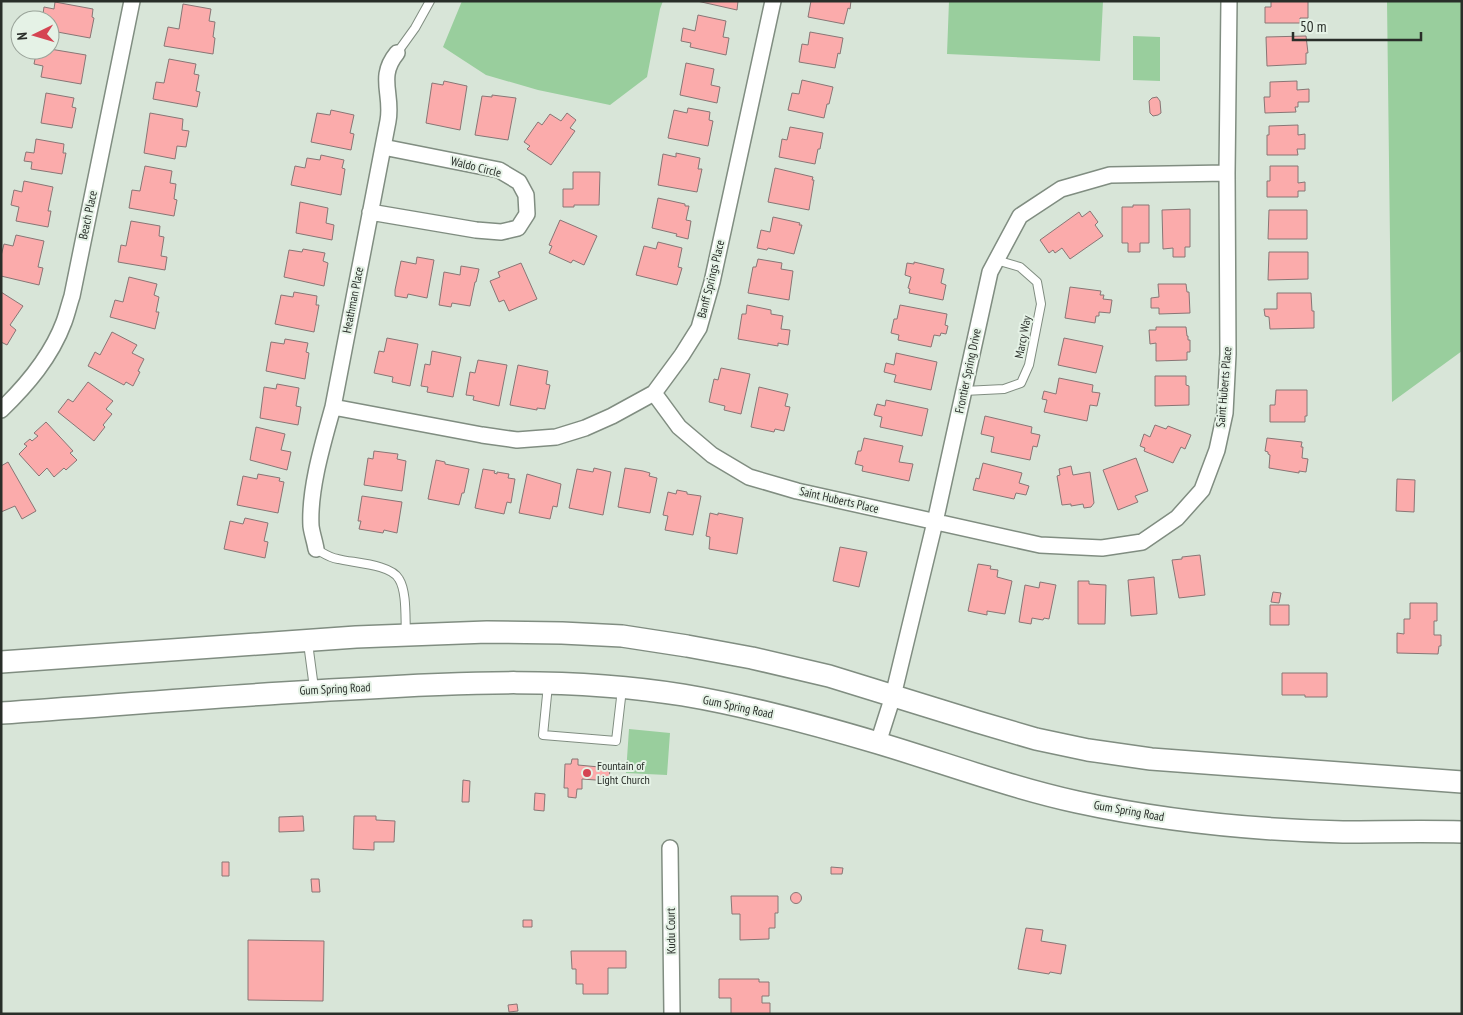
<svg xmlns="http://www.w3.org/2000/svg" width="1463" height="1015" font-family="'PT Sans Narrow',sans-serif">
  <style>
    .green { fill: #99ce9d }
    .building { fill: #fbabab; stroke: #887675 }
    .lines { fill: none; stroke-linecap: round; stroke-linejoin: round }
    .service-casing { stroke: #808d81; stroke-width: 10 }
    .minor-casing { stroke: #808d81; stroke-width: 18 }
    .secondary-casing { stroke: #808d81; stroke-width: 24 }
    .service { stroke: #fff; stroke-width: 8 }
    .minor { stroke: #fff; stroke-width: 15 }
    .secondary { stroke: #fff; stroke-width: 21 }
    .poi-dot { fill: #d54452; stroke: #e5f2e6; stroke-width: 2 }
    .labels { text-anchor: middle; stroke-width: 4; stroke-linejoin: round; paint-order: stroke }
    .street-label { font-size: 12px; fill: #292e29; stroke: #e5f2e6 }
    .poi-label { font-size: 12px; fill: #292e29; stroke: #e5f2e6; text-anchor: start }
  </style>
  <rect width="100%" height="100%" fill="#d8e5d8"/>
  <path class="green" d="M462 1H663L660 9 647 77 610 105 538 90 486 75 443 47Z
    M949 1H1103L1100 61 947 54Z
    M1387 1H1462V351L1392 402Z
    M1133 36 1160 37V81L1133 80Z
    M629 729 670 733 667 775 626 773Z"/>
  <path class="building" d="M697 1H738L737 10Z
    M811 1H851L850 9 848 8 844 24 808 17Z
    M1271 1H1308V18H1300V23H1265V7H1271Z
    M55 2 93 9 92 17 94 18 90 38 52 31 54 20 46 18 47 15 43 14 44 7 54 9Z
    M183 4 211 9 209 21 215 22 213 37 215 38 213 54 164 46 168 27 179 29Z
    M698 15 726 21 723 37 729 38 726 55 690 47 691 43 681 41 683 28 695 31Z
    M810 32 843 38 840 54 838 53 835 68 799 62 802 44 808 45Z
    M1306 36 1308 53H1306V64L1267 66 1266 37Z
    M50 49 86 55 81 84 41 77 43 66 34 64 36 54 44 55 45 50Z
    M169 59 196 64 194 74 199 75 196 91 200 92 197 107 153 99 156 82 164 83Z
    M686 63 714 69 711 85 720 87 717 103 680 95Z
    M802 80 833 87 829 104H827L824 118 788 110 792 93 799 94Z
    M444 81 467 86 460 130 426 123 432 83 443 85Z
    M1297 81V90L1309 89V102H1298V107H1295L1296 112 1265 113 1264 97H1270V82Z
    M46 93 74 98 72 107 76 108 72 128 41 123Z
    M492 95 516 98 508 140 475 135 482 96 492 97Z
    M1157 97 1160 101 1161 113 1158 115 1153 116 1150 113 1149 101 1152 98Z
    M688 108 710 112 709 120 713 121 708 146 668 138 674 110 687 113Z
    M331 110 354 115 350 133 354 134 351 150 311 142 317 113 330 115Z
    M150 113 183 119 182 130 189 131 186 147 177 146 175 159 144 153Z
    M567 113 576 120 570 128 575 131 551 165 527 149 530 146 524 142 538 122 542 125 550 114 561 121Z
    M1298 125V135L1305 134V149H1297L1298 155H1267V135H1269V126Z
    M790 127 823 133 820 149H818L815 164 779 157 782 139 787 140Z
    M36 139 64 144 63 153H66L62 174 31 169 32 162 24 161 26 152 34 153Z
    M676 153 700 158 698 169H702L697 192 658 185 663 154 676 157Z
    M321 155 344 160 342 168 345 169 341 195 291 185 295 166 305 168 307 158 320 160Z
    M145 166 172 171 170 183 176 184 174 199 177 200 174 216 129 208 132 190 140 191Z
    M1270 166H1298V183L1305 182V191H1298V197H1267V181H1270Z
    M775 168 813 177 812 180H814L809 210 768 202Z
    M573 172H600L599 205H574V207H563V189H573Z
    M24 181 53 187 48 211H51L48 227 16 221 19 207 11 205 14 190 22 192Z
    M658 198 685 204V206H689L686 220 691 221 688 239 676 236 677 234 652 228Z
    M300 202 328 208 326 223 334 225 332 240 296 233Z
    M1133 205H1149V243H1140V252H1128V243H1122V207H1133Z
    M1190 209V247H1185V257H1173V248L1163 249 1162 210Z
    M1269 210H1307V239H1268Z
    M1090 211 1098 222 1095 225 1103 236 1070 259 1062 248 1055 253 1053 250 1049 253 1040 240 1079 212 1082 217Z
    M773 217 800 223 799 225H802L794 254 768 248 767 250 757 248 761 230 770 232Z
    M560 220 597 236 584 265 573 260 571 263 549 253 552 246 549 245Z
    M131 221 160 226 159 236 164 237 161 256 167 257 165 270 118 262 121 245 126 246Z
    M16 235 44 241 38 267 43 268 39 285 1 276V256L4 244 13 246Z
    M658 242 682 248 678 267 682 268 677 285 636 275 644 246 656 249Z
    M303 249 325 253 323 261 328 263 324 286 284 277 289 250 302 252Z
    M1269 252H1308V279L1268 280Z
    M417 257 434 260 427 298 408 294 407 298 395 296V290L401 261 416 264Z
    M758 259 782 263 781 269 793 271 789 300 748 293 753 267H756Z
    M914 262 944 269 941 283 946 285 943 300 909 293 910 289 908 288 911 277 905 275 907 263 914 264Z
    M521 263 537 299 509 311 504 300 499 302 490 281 500 277 498 272Z
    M461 266 479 269 476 282H475L470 306 452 303 451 307 439 305 444 272 460 275Z
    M129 277 157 284 154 295 159 297 156 312H159L155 329 110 317 115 300 123 302Z
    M1158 284H1186L1187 292H1189L1190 313 1159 314V308H1151V298L1159 297Z
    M1070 287 1101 291 1100 295H1104L1103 299 1112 300 1110 313 1099 312V316H1096L1095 323 1065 318Z
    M1 292 23 306 10 325 16 330 7 345 1 342Z
    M294 292 317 296 316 305H319L314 332 275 324 281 295 293 297Z
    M1277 293H1311L1312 311H1314V328L1270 329 1269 317 1265 316 1264 309H1277Z
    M747 305 771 310V314L783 316 781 329 790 330 788 345 778 343V346L738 339 742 314H746Z
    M900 305 947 314 945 325 948 326 946 334 941 333 940 336 934 335 931 347 898 340 899 335 891 333 894 319H897Z
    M1156 327H1186L1187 336H1188V340H1190V352H1187V360L1156 361V343L1150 344 1149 330H1156Z
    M112 332 137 345 132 353 144 359 138 371 140 372 133 386 126 382 124 385 88 366 95 352 100 355Z
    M387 338 418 344 410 386 392 382 393 377 374 373 379 351 384 352Z
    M1064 338 1103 346 1096 373 1058 365Z
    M285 339 308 343 306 352 309 353 305 379 266 371 271 342 284 344Z
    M432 351 461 357 453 397 427 392 428 387 421 386 425 364 430 365Z
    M896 353 937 362 931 390 894 382 896 375 884 372 886 363 894 365Z
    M478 360 507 365 499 406 473 400 474 396 466 395 470 372 475 373Z
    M518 365 548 371 546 384 550 385 545 409 537 408V410L510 405Z
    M721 368 750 374 741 414 724 410 725 406 709 402 714 379 718 380Z
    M1155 376H1186V385L1189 386V405L1155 406Z
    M1059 378 1093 385 1092 392 1100 393 1097 406 1090 405 1087 421 1044 412 1047 400 1042 399 1044 391 1056 394Z
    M88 382 113 401 106 409 112 414 103 425 105 427 94 441 58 412 68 399 73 402Z
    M277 384 299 388 296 406 301 407 298 425 260 418 264 387 276 389Z
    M759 387 788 394 785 406 790 407 784 431 775 429 774 432 751 427Z
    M1276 390H1307V416H1305V422H1270V405H1275Z
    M886 400 928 409 922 436 880 427 882 417 874 415 877 404 885 406Z
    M985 416 1032 427 1031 433 1040 435 1037 447 1033 446 1030 460 991 452 994 437 981 434Z
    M46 422 73 451 70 453 77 460 66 470 64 468 54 477 47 468 39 476 19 454 27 446 24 444 30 439 32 441 38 436 34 433Z
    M1155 425 1166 429 1168 426 1191 435 1185 449 1181 447 1173 463 1144 451 1145 448 1140 446 1144 434 1150 437Z
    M256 427 285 434 281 450 291 452 287 470 250 460Z
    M864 438 903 446 899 462 913 464 909 481 862 471 863 466 855 464 858 451H861Z
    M1267 438 1302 442 1301 447H1303L1302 458 1308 459 1306 472 1299 471V473L1269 468 1270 455 1268 454V452L1265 451Z
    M374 451 398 454 397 459 406 461 402 491 364 485 368 458 373 459Z
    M1136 458 1148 491 1135 496 1138 502 1118 510 1103 470Z
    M436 460 445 462V464L469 469 464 493H462L459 505 428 499Z
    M8 462 36 511 22 519 15 506 1 512V466Z
    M983 463 1022 473 1019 483 1029 486 1026 495 1016 493 1014 499 973 490 976 478 979 479Z
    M1071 466 1073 475 1090 472 1094 503 1091 507 1084 508 1083 504 1071 506V504L1062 505 1057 476 1060 475 1059 469Z
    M594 468 611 472 603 515 569 508 577 469 593 472Z
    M625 468 643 471 650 473 649 476 657 478 650 513 618 507Z
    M483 469 495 471 494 473 497 474V472L509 474 508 478 515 479 511 503 507 502 504 514 475 508Z
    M258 474 280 478 279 481 284 482 278 513 237 505 243 476 257 479Z
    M527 474 561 484 557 507 553 506 550 519 519 513Z
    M1397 479 1415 480 1414 512 1396 511Z
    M677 490 687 492V494L701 496 693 535 665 530 668 516 663 515 668 492 676 494Z
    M362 496 402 502 397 533 384 530 383 533 359 529 361 521H358Z
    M710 513 718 515V513L743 518 737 554 709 549 710 537 706 536Z
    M245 518 268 523 264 541 268 542 265 558 224 549 230 521 243 524Z
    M840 547 867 552 859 587 833 581Z
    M1200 555 1205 595 1179 598 1172 560 1182 559V557Z
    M978 564 991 566 990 569 998 570 997 577 1012 581 1005 614 987 611V615L968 611Z
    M1154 577 1157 614 1131 616 1128 580Z
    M1078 581H1089V584L1106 585 1105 624H1078Z
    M1040 582 1056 585 1049 619 1044 618 1043 620 1032 618 1031 624 1019 622 1025 585 1039 588Z
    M1273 592 1281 593 1279 603 1271 602Z
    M1410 603H1437V621H1434V635H1441V646H1439L1438 654 1397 653V633L1404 634V619H1410Z
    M1270 605H1289V625H1270Z
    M1282 673H1327V697H1305V695H1282Z
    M572 759H578V765L610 768 609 781 582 779V789H577L576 798 568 797V788H564L565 764H571Z
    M463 780 470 781 469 802H462Z
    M535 793 545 794 544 811 534 810Z
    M303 816 304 831 279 832V817Z
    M354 816H376V820L395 821 394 842H374V850L353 849Z
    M222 862H229V876H222Z
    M831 867 843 868 842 874H831Z
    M311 879H319L320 892H312Z
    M790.5 898a5.5 5.5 0 1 1 11 0a5.5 5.5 0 1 1-11 0Z
    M731 896H778V913H775V928H769V939L740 940V914H732Z
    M523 920H532V927H523Z
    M1026 928 1043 930 1041 941 1066 945 1061 974 1050 972 1049 974 1018 969Z
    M248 940 324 941 323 1001 248 1000Z
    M571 951H626V968H608V994H583V984H576V969H572Z
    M719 979H759V982H769V996H762V1003H770V1014H731V998H719Z
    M517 1004 518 1011 509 1012 508 1005Z"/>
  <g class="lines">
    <defs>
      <path id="service" d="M397 53 415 28 430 1
        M964 391 1004 389 1021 383 1029 365 1041 304 1037 282 1020 267 996 260
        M316 549C323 553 330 558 338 559 353 563 391 564 399 579 407 592 405 618 406 633
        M308 643 314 688
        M548 685 543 735 616 741 622 689"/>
      <path id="minor" d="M370 212 476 230 501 232 518 228 527 214 526 195 519 182 499 170 383 147
        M654 393 679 427 712 455 749 477 797 491 1040 545 1102 548 1142 542 1177 518 1202 490 1217 450 1225 413 1228 354 1227 173 1229 1
        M333 407 482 435 517 440 556 437 585 428 612 416 654 393 682 355 699 328 712 282 773 1
        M1 410C27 385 51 357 64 322 67 314 69 305 72 296L132 1
        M316 549C315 542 312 534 311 526 309 489 323 443 333 407L388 121C393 94 377 77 397 53
        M878 743 893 696 935 522 990 272 1020 216 1061 189 1110 175 1227 173
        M670 848 672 1014"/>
      <path id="secondary" d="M1 662 356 637 487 632 562 633 622 636 687 646 752 658 829 676 978 722 1036 739 1088 750 1151 759 1462 782
        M1 713C117 705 233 695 350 689 460 682 573 677 683 695 749 706 814 724 878 743 945 763 1009 787 1077 802 1164 821 1254 830 1343 832 1382 832 1422 831 1462 832"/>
    </defs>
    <use href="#service" class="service-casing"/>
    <use href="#minor" class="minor-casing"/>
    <use href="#secondary" class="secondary-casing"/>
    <use href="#service" class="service"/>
    <use href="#minor" class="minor"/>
    <use href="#secondary" class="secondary"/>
  </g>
  <circle class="poi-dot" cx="587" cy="773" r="5"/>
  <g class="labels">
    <g class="street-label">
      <text transform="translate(476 167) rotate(14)" y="4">Waldo Circle</text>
      <text transform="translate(88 215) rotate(-78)" y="4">Beach Place</text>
      <text transform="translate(711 279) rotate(-76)" y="4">Banff Springs Place</text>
      <text transform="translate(353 300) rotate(-79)" y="4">Heathman Place</text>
      <text transform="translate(1023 337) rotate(-79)" y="4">Marcy Way</text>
      <text transform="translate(968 371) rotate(-78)" y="4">Frontier Spring Drive</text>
      <text transform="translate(1224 387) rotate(-85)" y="4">Saint Huberts Place</text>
      <text transform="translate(839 500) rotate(13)" y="4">Saint Huberts Place</text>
      <text transform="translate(335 689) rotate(-3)" y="4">Gum Spring Road</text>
      <text transform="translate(738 707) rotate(12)" y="4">Gum Spring Road</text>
      <text transform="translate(1129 811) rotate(10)" y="4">Gum Spring Road</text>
      <text transform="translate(671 931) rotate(-91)" y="4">Kudu Court</text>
    </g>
    <g class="poi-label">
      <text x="597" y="770">Fountain of<tspan x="597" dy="14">Light Church</tspan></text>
    </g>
  </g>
  <rect width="1463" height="1015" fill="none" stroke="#292e29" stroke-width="5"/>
  <g transform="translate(35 35) rotate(265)"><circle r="24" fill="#e5f2e6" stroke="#9aa49a"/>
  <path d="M0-4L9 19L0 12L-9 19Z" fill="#d54452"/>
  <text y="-8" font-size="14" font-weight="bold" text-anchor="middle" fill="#292e29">N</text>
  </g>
  <path d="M1293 32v8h128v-8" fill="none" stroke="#292e29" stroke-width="2.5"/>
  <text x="1300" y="32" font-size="15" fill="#292e29" stroke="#e5f2e6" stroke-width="4" paint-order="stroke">50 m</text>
</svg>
